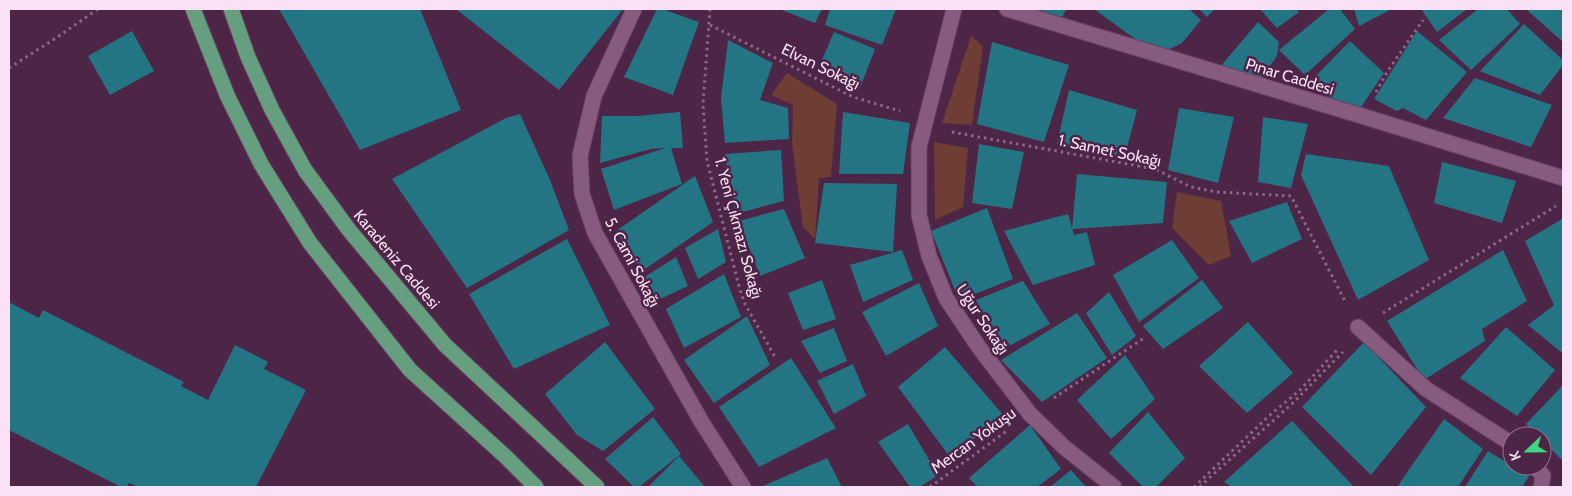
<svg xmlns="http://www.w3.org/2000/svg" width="1572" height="496" font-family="Cabin,sans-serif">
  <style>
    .green { fill: #6e3d33 }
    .building { fill: #237584 }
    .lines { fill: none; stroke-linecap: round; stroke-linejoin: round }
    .street-casing { stroke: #664361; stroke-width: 17 }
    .secondary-casing { stroke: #664361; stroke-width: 17 }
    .primary-casing { stroke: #664361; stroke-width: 17 }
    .path { stroke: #8c6986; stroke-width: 3; stroke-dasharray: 2.5 4; stroke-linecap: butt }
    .street { stroke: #875a7f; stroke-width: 15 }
    .secondary { stroke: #875a7f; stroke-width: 15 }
    .primary { stroke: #669f7f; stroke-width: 15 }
    .labels { text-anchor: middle; stroke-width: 5; stroke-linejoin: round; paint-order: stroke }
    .street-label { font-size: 16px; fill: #fbe1f5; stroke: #4d2547 }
  </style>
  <rect width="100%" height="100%" fill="#4d2547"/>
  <path class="green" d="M971 36 983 46 972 125 942 123Z
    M787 73 837 104 831 177 819 178 815 239 803 227 792 144 793 105 771 95Z
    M934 142 968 148 963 207 935 220Z
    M1177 192 1221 201 1231 256 1209 265 1172 228Z"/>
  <path class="building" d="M279 9H420L461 110 360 150Z
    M456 9H623L559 90Z
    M657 9H662L699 22 673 95 624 77Z
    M779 9H822L815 23Z
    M830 9H896L882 45 825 25Z
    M1036 9H1067L1061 18Z
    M1094 9H1189L1201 20 1182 43 1166 51 1142 44Z
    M1199 9H1215L1207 17Z
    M1260 9H1297L1299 12 1277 28Z
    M1329 9H1340L1355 29 1305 75 1279 50Z
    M1354 9H1392L1359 26Z
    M1421 9H1467L1437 32Z
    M1478 9H1507L1520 24 1471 70 1439 40Z
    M1530 9H1563V42L1528 11Z
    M1258 22 1279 42 1277 56 1260 80 1220 67Z
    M1524 24 1563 60V65L1540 95 1480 71Z
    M132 31 154 71 110 95 88 56Z
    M1417 31 1467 72 1426 120 1403 108 1397 111 1374 99Z
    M834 32 875 49 860 88 818 69Z
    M728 40 773 63 760 100 788 108 789 139 725 143 721 98Z
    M1350 41 1384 73 1359 110 1305 87Z
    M992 42 1069 65 1044 142 977 124Z
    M1475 78 1552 105 1531 147 1443 118Z
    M1069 90 1137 110 1124 159 1057 144Z
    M1179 108 1234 117 1218 183 1168 170Z
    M680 112 683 148H671L682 184 614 210 601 169 665 148 651 149 600 163 602 116H637Z
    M843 112 910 123 903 174H839Z
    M520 114 550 180 569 230 467 288 392 179 506 118Z
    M1263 117 1308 124 1291 188 1258 182Z
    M979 144 1024 152 1012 209 972 203Z
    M781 150 784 201 735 214 725 154Z
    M1306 154 1389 166 1429 260 1358 300 1301 175Z
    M1442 162 1516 181 1502 223 1434 203Z
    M1077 174 1167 182 1163 223 1072 229Z
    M695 176 713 222 641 272 616 231Z
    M824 183 897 184 893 252 815 243Z
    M1287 202 1302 239 1252 263 1229 221Z
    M987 208 1013 279 959 300 931 231Z
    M784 209 805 258 760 276 739 221Z
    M1068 214 1074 235 1087 232 1095 265 1033 285 1004 231Z
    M1562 219 1563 222V351L1561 352 1528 325 1554 305 1525 241Z
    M718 229 726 262 698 279 685 248Z
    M567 239 610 325 514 369 469 294Z
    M1172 240 1199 278 1139 322 1113 275Z
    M902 250 913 280 863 302 850 265Z
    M1503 250 1527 301 1482 329 1485 341 1424 380 1387 321Z
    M676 257 688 286 658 300 643 278Z
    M724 274 741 317 684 348 666 309Z
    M822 280 836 319 803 330 788 293Z
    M1202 280 1223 308 1163 349 1143 326Z
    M1023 281 1050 324 996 353 976 300Z
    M919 283 938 326 886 356 862 312Z
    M1109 292 1136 336 1112 355 1086 313Z
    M9 302 39 318 43 310 184 382 181 386 208 400 235 345 268 362 264 369 306 390 256 487H138L129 483 127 487H121L9 430Z
    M1077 313 1107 358 1042 402 1001 360Z
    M747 316 770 365 714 403 684 360Z
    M1248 322 1293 373 1247 413 1199 366Z
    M1506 327 1555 370 1517 416 1460 378Z
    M834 328 847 361 820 373 801 341Z
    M605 342 655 409 603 451 577 435 545 394Z
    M1364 342 1426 407 1371 475 1302 407Z
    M945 347 1004 416 950 457 898 387Z
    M1125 355 1155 399 1111 439 1077 400Z
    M791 358 836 428 759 467 719 407Z
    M853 364 866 396 834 414 817 381Z
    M1563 385V461L1542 440V436H1538L1526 424Z
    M1148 412 1185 458 1156 487H1143L1109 453Z
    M653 417 681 454 639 487H634L605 459Z
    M1444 419 1483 449 1458 487H1397Z
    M1292 421 1354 487H1232L1224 482Z
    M908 424 938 475 920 487H910L878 442Z
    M1030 425 1061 469 1037 487H977L969 478Z
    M1488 451 1529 476 1522 487H1465Z
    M679 456 705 487H648Z
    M827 458 842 487H761Z
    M1071 470 1086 487H1050Z"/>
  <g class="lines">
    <defs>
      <path id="street" d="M634 9 594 96 580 156 582 194 595 233 701 421 743 487
        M954 9 919 147V215L929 256 946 298 978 346 1030 414 1064 447 1114 487
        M1358 327 1426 389 1512 444
        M1535 466 1543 476 1541 487"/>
      <path id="secondary" d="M1007 9 1362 116 1563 178"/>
      <path id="primary" d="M193 9 227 95 261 164 310 243 410 370 506 457 536 487
        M231 9 248 57 272 110 305 170 349 230 445 345 597 487"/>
    </defs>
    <use href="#street" class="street-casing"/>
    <use href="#secondary" class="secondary-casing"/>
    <use href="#primary" class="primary-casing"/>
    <path class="path" d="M710 9 703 104 707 161 740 290 745 304 775 357
      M710 25 853 97 900 111
      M9 68 56 38 98 9
      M1376 92 1387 72 1423 20
      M952 132 1155 169 1191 187 1217 192 1291 196 1345 301
      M1383 313 1556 206
      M1054 398 1144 338
      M930 487 1008 430
      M1194 487 1271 414 1299 391 1339 348
      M1200 487 1207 480 1294 402 1343 352"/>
    <use href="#street" class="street"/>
    <use href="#secondary" class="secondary"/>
    <use href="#primary" class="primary"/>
  </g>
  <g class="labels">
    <g class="street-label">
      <text transform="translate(821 66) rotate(26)" y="6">Elvan Sokağı</text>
      <text transform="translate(1290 76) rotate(17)" y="6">Pınar Caddesi</text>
      <text transform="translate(1110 150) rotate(12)" y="6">1. Samet Sokağı</text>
      <text transform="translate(739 228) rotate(75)" y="6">1. Yeni Çıkmazı Sokağı</text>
      <text transform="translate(397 259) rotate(50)" y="6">Karadeniz Caddesi</text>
      <text transform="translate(633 262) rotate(62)" y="6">5. Cami Sokağı</text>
      <text transform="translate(983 319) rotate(56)" y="6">Uğur Sokağı</text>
      <text transform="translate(973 440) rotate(-36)" y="6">Mercan Yokuşu</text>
    </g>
  </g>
  <rect width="1572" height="496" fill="none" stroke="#fbe1f5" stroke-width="20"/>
  <g transform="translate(1527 451) rotate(248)"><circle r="24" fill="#4d2547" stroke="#93708d"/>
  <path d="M0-4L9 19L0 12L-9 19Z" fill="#3ed77d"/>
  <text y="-8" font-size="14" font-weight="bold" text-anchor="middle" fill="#fbe1f5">K</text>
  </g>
</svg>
